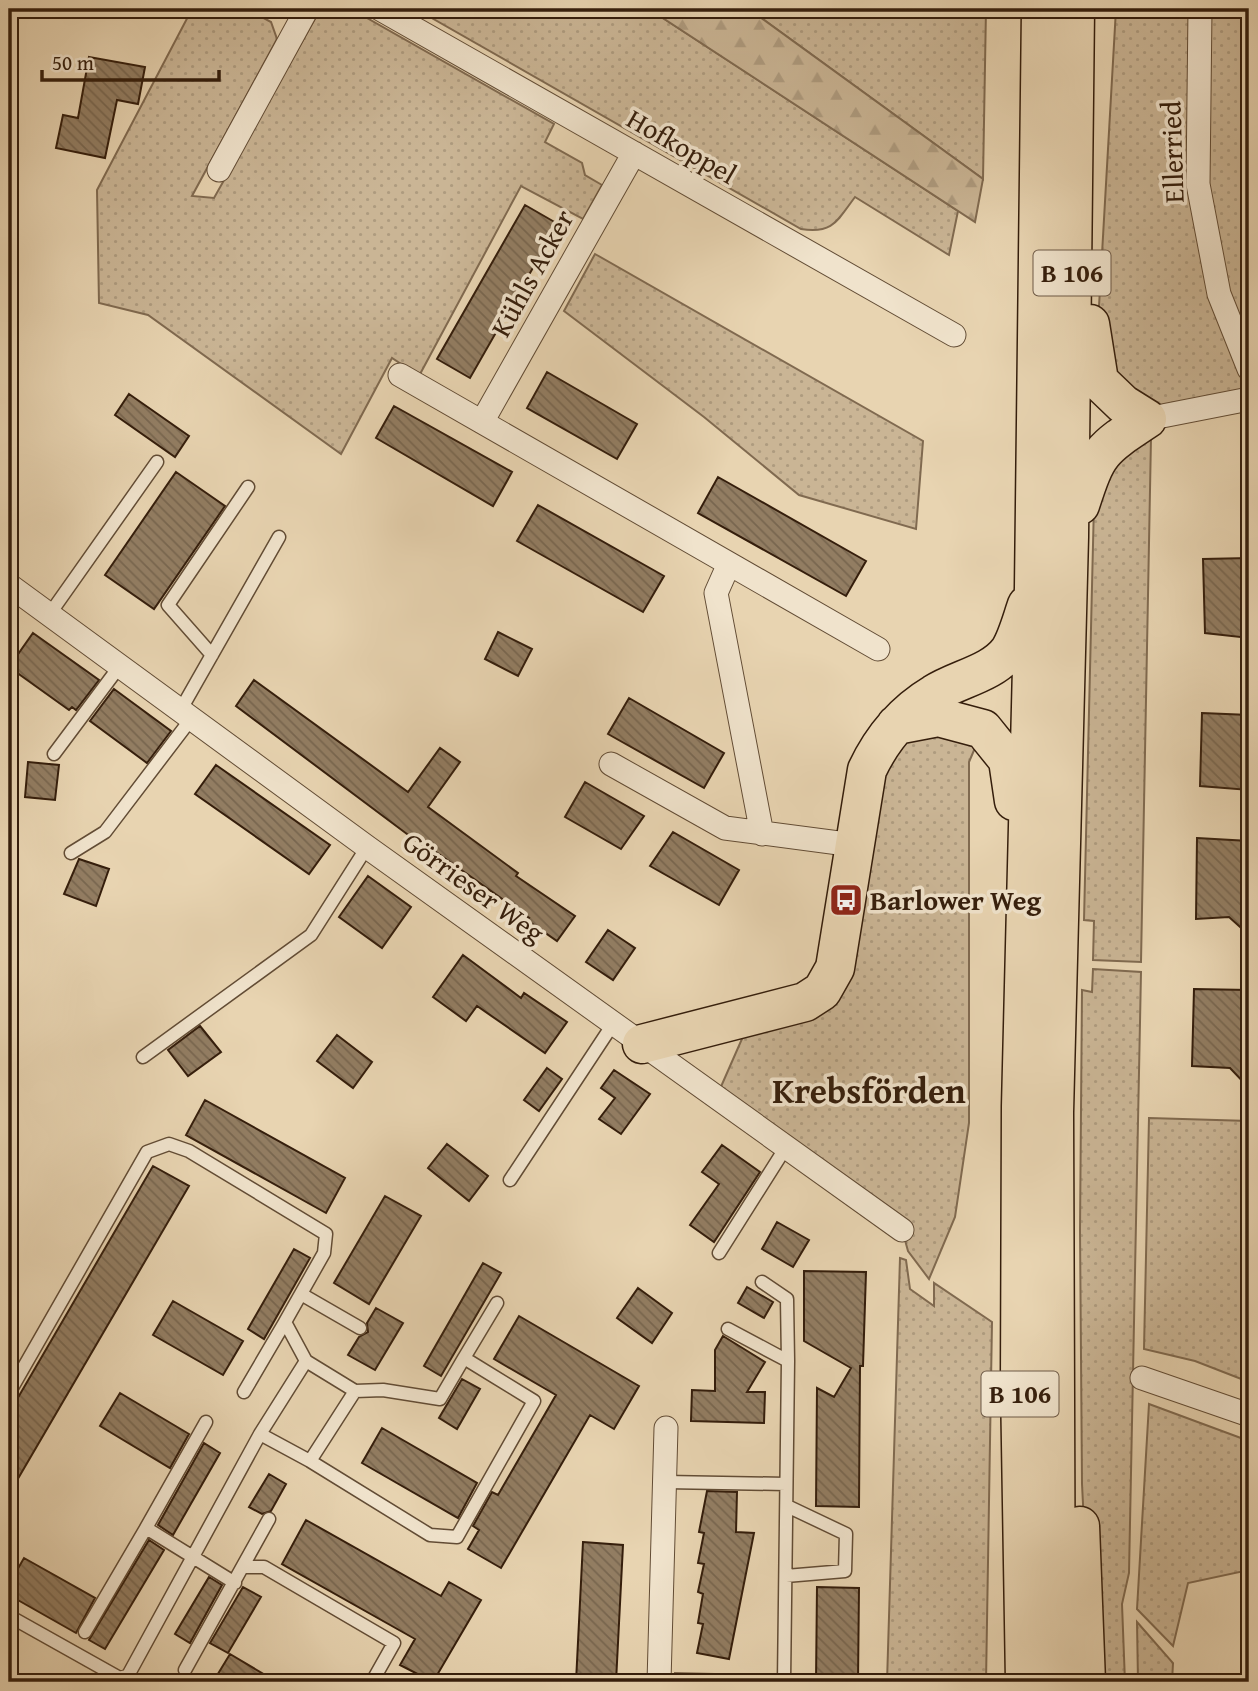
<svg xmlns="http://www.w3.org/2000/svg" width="1258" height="1691" font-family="'Gentium Book Plus',serif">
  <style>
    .grass { fill: url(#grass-dots); stroke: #806a50; stroke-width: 2 }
    .forest { fill: url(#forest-firs); stroke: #806a50; stroke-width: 2 }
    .green { fill: #cab595; stroke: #806a50; stroke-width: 2 }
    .building { fill: url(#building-back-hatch); stroke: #351e0c; stroke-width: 2 }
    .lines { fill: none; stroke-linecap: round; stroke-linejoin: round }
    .lane-casing { stroke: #624c35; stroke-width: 15 }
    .street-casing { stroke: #624c35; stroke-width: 25 }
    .highway-casing { stroke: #351e0c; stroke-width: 41 }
    .lane { stroke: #f0e3cc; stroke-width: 12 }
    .street { stroke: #f0e3cc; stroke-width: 23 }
    .highway { stroke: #e8d4b1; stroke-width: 38 }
    .labels { text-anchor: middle; stroke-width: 7; stroke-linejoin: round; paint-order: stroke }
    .shield { fill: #f0e3cc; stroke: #6d5946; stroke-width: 2 }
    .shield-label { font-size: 26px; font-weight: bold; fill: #351e0c }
    .street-label { font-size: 28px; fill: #351e0c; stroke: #f0e3cc }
    .poi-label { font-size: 28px; font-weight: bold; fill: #351e0c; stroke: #f0e3cc; text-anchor: start }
    .district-label { font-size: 35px; font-weight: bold; fill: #351e0c; stroke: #f0e3cc }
  </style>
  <defs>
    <pattern id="grass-dots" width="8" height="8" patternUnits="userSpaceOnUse" patternTransform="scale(1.75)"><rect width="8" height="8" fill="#cab595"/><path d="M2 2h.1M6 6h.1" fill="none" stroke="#ae9b7f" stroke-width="1.8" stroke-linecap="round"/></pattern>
    <pattern id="forest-firs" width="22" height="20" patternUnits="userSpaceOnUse" patternTransform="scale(1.75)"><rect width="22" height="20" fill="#cab595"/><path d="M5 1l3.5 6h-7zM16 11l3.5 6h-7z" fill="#ae9b7f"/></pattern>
    <pattern id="building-back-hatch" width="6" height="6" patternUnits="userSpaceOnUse" patternTransform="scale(1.75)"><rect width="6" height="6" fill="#927d62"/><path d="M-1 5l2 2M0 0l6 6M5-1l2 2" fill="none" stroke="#78664f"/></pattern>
  </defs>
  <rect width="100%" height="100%" fill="#e8d4b1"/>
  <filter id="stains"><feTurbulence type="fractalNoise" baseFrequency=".00286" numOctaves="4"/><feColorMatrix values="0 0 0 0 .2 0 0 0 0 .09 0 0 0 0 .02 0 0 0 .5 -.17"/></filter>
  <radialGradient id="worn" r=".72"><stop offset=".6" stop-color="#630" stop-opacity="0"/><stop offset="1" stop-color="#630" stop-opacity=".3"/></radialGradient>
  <path class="grass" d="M192 9H247L271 22 277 39 192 196 214 198 316 17 329 9H351L554 124 545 142 582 163 585 175 602 185 583 219 521 186 419 376 392 358 341 454 148 315 99 303 97 190Z
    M416 9H649L958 211 949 255 855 197C837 221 833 234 801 229Z
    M749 9H986L983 179Z
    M1116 9H1249V399L1159 418 1105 369 1098 324Z
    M595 254 923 441 916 529 799 495 704 417 564 311Z
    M1151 438 1141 962 1093 960 1094 921 1084 920 1094 503 1100 475Z
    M983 729 969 762V1123L955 1217 929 1279 908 1251 902 1229 716 1098 752 1016 805 1002 879 743Z
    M1093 969 1141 972 1129 1573 1122 1604 1125 1682H1092L1082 1484 1080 1230 1082 990 1092 992Z
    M1149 1118 1249 1121V1382L1195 1361 1144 1349Z
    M900 1258 906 1260 910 1289 934 1306V1283L992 1322 986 1682H887Z
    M1149 1404 1249 1441V1570L1188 1583 1173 1646 1137 1609Z
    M1137 1622 1173 1663 1172 1682H1138Z"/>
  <path class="forest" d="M649 9H749L983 179 975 222Z"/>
  <path class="green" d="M675 1673 754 1675V1682H675Z"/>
  <path class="building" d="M89 57 145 67 138 104 117 100 105 158 56 148 63 115 78 118Z
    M525 205 558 224 470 378 437 359Z
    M547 372 637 424 617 459 527 408Z
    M129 394 189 436 175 457 115 415Z
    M394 406 512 472 493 506 376 438Z
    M176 472 225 506 154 609 105 575Z
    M718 477 866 561 846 596 698 513Z
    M538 505 664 576 643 612 517 541Z
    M1249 558V638L1205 633 1203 559Z
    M498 632 532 649 518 676 485 659Z
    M33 633 99 680 76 710 72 707 69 710 9 667Z
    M254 680 408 792 440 748 460 762 428 807 518 873 516 876 575 916 557 941 527 920 529 918 429 847 427 849 236 706Z
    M114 689 171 731 147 763 90 721Z
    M629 698 724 753 704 788 608 734Z
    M1202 713 1249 715V790L1200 786Z
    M28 762 59 765 55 800 25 797Z
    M216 765 330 845 309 874 195 794Z
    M585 782 644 816 621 849 565 817Z
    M673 832 739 870 719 905 650 866Z
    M1197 838 1249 841V935L1229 917 1196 919Z
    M79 859 109 869 96 906 64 894Z
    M368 876 411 907 382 948 339 917Z
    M608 930 635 948 613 980 586 962Z
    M463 955 521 998 524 993 567 1022 545 1053 477 1006 466 1021 433 997Z
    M1194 989 1249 990V1088L1230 1068 1192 1066Z
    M200 1026 221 1052 188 1076 168 1050Z
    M337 1035 372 1062 353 1088 317 1061Z
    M547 1068 562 1079 539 1111 524 1100Z
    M614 1070 650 1094 621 1134 599 1119 615 1098 601 1088Z
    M205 1100 345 1178 326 1213 186 1135Z
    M447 1144 488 1176 469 1201 428 1168Z
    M722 1145 760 1172 714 1242 690 1225 719 1184 702 1172Z
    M153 1166 189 1186 9 1494V1413Z
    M385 1196 421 1216 369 1304 334 1283Z
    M777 1222 809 1240 793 1267 762 1249Z
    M294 1249 310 1258 264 1339 248 1329Z
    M483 1263 501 1273 441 1376 424 1366Z
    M804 1271 866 1272 863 1366H860L859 1507 816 1506 817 1388 834 1397 851 1368 804 1341Z
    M747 1287 773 1302 764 1318 738 1303Z
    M638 1288 672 1313 652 1343 617 1318Z
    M173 1301 243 1341 223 1375 153 1335Z
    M376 1308 403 1323 375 1370 348 1355 359 1337 368 1332 367 1323Z
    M519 1316 639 1386 614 1429 590 1415 501 1568 468 1549 479 1530 473 1526 492 1492 498 1495 556 1395 494 1359Z
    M723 1336 765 1362 747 1392H765L764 1423 691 1421 692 1390 715 1391V1350Z
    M462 1379 480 1389 457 1429 439 1418Z
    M120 1393 189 1434 170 1468 100 1426Z
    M382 1428 477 1483 458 1518 362 1463Z
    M204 1443 220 1453 173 1535 158 1525Z
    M269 1474 286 1484 271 1511 262 1514 249 1507Z
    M707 1491 737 1492 736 1532 754 1533 729 1659 697 1653 703 1624 698 1623 703 1594 698 1592 704 1564 698 1563 704 1533 699 1532Z
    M306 1520 441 1596 449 1582 481 1600 433 1682 400 1665 415 1639 282 1564Z
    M149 1540 164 1550 105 1649 89 1640Z
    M583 1542 623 1545 616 1682H576Z
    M24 1558 95 1598 76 1633 9 1595V1584Z
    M209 1577 222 1585 190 1643 175 1634Z
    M243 1587 261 1597 228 1653 210 1643Z
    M817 1587 859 1588 858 1682H816Z
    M230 1654 277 1682H213Z"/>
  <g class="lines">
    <defs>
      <path id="lane" d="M49 615 157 462
        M212 655 168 605 248 487
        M180 711 279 537
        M54 754 119 667
        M71 853 105 832 191 719
        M143 1057 311 935 367 847
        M510 1180 613 1024
        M719 1253 786 1147
        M762 1282 787 1299 788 1361
        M301 1294 360 1328
        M728 1329 788 1361 784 1682
        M464 1358 497 1303
        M244 1392 285 1322
        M9 1393 147 1152 169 1144 189 1151 326 1234 324 1253 285 1322 306 1361
        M310 1461 430 1535 457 1537 534 1401 464 1358 440 1399 383 1390 355 1391
        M666 1482 786 1484
        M146 1528 206 1422
        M244 1567H264L394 1643 372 1682
        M786 1576 845 1571 846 1534 787 1506
        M9 1616 125 1681 260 1434 306 1361 355 1391 310 1461 260 1434
        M85 1632 146 1528 235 1583
        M185 1670 269 1519"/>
      <path id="street" d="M380 9 954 335
        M1200 9 1198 184 1219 294 1249 369
        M219 170 307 9
        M400 375 878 649
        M1147 419 1249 399
        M482 422 634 153
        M728 566 716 593 762 834
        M9 585 367 847 902 1230
        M611 764 725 828 854 845
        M1142 1378 1249 1415
        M125 1682H127
        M659 1682 666 1428"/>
      <path id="highway" d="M1080 505C1097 452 1100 450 1147 419L1123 404 1099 381 1090 324
        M896 725 938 717 983 729 1008 760 1014 801
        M642 1044 805 1002 822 991 835 968 867 770C882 738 904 712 934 694 957 679 992 674 1009 651 1017 639 1022 619 1027 605
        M1080 1526 1086 1682
        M1025 1682 1020 1384 1021 1106 1034 587 1041 9
        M1056 1682 1054 1112 1069 537 1075 9"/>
    </defs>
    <use href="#lane" class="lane-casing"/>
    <use href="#street" class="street-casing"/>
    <use href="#highway" class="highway-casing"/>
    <use href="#lane" class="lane"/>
    <use href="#street" class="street"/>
    <use href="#highway" class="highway"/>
  </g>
  <defs>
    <symbol id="bus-square" viewBox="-11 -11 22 22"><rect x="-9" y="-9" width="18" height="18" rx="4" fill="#8f2418" stroke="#f0e3cc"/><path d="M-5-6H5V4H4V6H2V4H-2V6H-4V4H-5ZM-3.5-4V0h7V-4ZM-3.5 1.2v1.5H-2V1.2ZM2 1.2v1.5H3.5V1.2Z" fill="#fff"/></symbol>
  </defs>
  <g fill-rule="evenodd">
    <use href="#bus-square" x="827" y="881" width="38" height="38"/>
  </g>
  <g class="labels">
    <g class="shield">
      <rect x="1033.5" y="250.5" width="77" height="45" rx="5"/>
      <rect x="981.5" y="1371.5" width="77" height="45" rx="5"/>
    </g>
    <g class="shield-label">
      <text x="1072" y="282">B 106</text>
      <text x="1020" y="1403">B 106</text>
    </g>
    <g class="street-label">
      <text transform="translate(682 146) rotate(30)" y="10">Hofkoppel</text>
      <text transform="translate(1172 152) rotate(-92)" y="10">Ellerried</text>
      <text transform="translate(532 273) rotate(-61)" y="10">Kühls Acker</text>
      <text transform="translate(474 887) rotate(36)" y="10">Görrieser Weg</text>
    </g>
    <g class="poi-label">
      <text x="870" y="910">Barlower Weg</text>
    </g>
    <g class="district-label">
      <text x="869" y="1103">Krebsförden</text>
    </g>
  </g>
  <rect width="1258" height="1691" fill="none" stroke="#e8d4b1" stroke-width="35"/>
  <rect x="10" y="10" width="1237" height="1670" fill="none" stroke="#351e0c" stroke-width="3.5"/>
  <rect x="18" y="18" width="1223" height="1656" fill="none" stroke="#351e0c" stroke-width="2"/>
  <path d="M42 70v10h177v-10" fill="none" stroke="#351e0c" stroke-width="3.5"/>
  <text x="52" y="70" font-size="21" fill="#351e0c" stroke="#f0e3cc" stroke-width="5" paint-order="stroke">50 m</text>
  <rect width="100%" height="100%" filter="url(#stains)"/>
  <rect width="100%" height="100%" fill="url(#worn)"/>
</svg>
